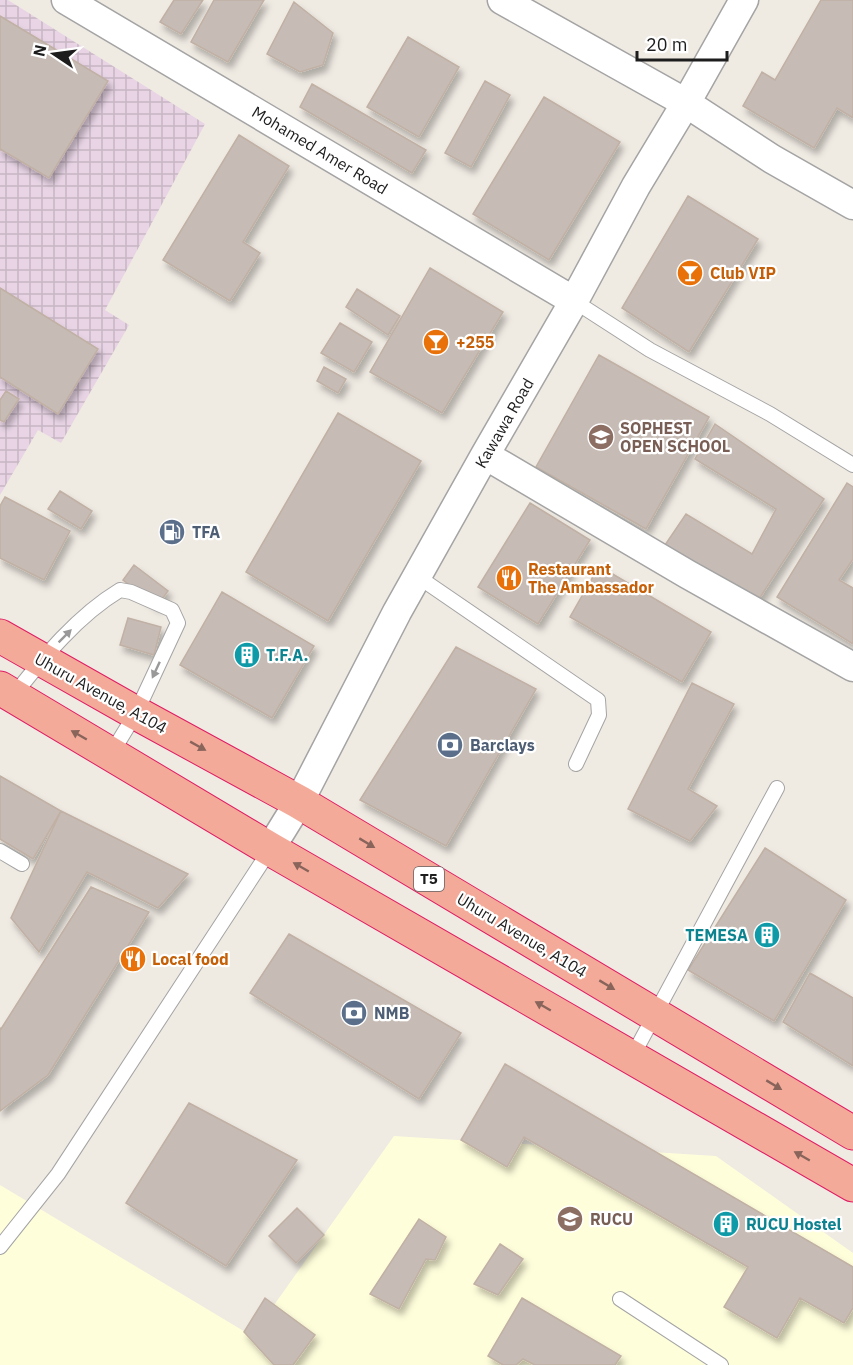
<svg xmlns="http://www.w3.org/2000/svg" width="853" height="1365" font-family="'IBM Plex Sans',sans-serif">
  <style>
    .industrial { fill: url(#industrial-grid) }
    .education { fill: #fffedb }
    .building { fill: #c6bcb5; stroke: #c1b0a4; stroke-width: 1.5; filter: url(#shadow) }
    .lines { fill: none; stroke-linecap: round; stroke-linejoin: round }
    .service-casing { stroke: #a4a4a4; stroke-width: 16 }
    .minor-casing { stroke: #a4a4a4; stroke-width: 31 }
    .trunk-casing { stroke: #df1d65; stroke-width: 35 }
    .service { stroke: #fff; stroke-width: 14 }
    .minor { stroke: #fff; stroke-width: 28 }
    .trunk { stroke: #f4aa99; stroke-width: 33 }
    .oneway { fill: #999 }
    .oneway2 { fill: #88645b }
    .labels { text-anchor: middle; stroke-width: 4.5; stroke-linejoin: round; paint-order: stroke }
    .shield { fill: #fff; stroke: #616161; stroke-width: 1.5 }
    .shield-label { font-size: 15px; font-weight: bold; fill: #1d1d1d }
    .street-label { font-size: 16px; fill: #1d1d1d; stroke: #fff }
    .food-label { font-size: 16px; font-weight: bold; fill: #c56008; stroke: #fff; text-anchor: start }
    .education-label { font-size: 16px; font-weight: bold; fill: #785e54; stroke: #fff; text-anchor: start }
    .service-label { font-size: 16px; font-weight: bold; fill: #4e5e75; stroke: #fff; text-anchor: start }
    .culture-label { font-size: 16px; font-weight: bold; fill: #0d838f; stroke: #fff; text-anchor: start }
  </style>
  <defs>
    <pattern id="industrial-grid" width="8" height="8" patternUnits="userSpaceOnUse" patternTransform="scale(1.5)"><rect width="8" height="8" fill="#e8d4e5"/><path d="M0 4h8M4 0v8" fill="none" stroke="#c7b6c4"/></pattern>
    <filter id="shadow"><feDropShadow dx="3.5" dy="6" stdDeviation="3" flood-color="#0004"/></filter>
  </defs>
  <rect width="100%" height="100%" fill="#efeae2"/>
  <path class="industrial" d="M0 0H8L205 124 105 310 129 325 61 443 38 430 0 495Z"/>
  <path class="education" d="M394 1136 716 1156 853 1253V1365H0V1185L252 1336Z"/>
  <path class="building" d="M174 0H203L181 34 160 22Z
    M214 0H264L228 62 191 42Z
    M821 0H853V118L837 108 814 148 743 106 762 72 775 80Z
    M294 2 333 33 323 65 300 72 267 54Z
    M0 16 108 81 49 178 0 149Z
    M408 37 459 67 419 137 367 107Z
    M485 81 510 95 471 167 445 153Z
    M312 84 426 150 412 173 300 107Z
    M544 97 620 142 549 260 473 214Z
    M239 135 289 166 243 242 260 253 230 301 163 260Z
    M688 196 758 239 689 352 622 308Z
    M430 268 503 312 442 413 370 372Z
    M0 288 98 349 58 414 0 377Z
    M357 289 400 316 388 335 346 307Z
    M340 323 372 342 354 372 321 353Z
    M599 355 709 417 646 529 536 467Z
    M324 367 346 379 338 393 317 381Z
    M6 391 19 399 4 422 0 420V400Z
    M338 413 421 461 328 621 246 572Z
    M715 424 824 499 759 599 665 545 686 514 752 554 776 509 695 459Z
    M847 483 853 487V559L839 580 853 588V644L777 597Z
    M60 491 92 511 81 529 48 509Z
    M5 497 70 531 44 580 0 558V506Z
    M530 503 590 540 538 624 478 587Z
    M134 565 168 591 157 606 123 580Z
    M599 566 711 632 682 682 570 617Z
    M222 592 314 646 272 718 180 665Z
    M128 618 161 627 154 655 120 645Z
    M456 647 536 689 446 846 360 800Z
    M692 683 734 704 688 789 717 806 690 841 628 809Z
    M0 776 61 811 33 859 0 839Z
    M61 811 188 874 158 908 87 872 39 952 11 918Z
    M765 848 846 900 774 1021 688 970Z
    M91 887 149 912 48 1075 0 1111V1028L1 1029Z
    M289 934 461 1033 419 1099 250 993Z
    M810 973 853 998V1066L783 1022Z
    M505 1064 853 1267V1308L844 1323 800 1298 777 1338 724 1307 748 1267 524 1137 507 1167 461 1140Z
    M189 1103 297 1160 226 1266 126 1203Z
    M297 1208 324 1235 296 1263 269 1236Z
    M419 1219 446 1237 435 1260 426 1259 399 1309 370 1294Z
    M500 1244 523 1259 498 1295 474 1284Z
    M265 1298 315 1335 293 1365H274L244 1332Z
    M522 1298 621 1356 615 1365H535L523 1359 516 1365H503L488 1356Z"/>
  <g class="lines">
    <defs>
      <path id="service" d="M574 301 650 350 770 414 853 465
        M417 576 598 700 599 715 576 764
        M13 696C44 657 77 616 120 590L131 592 172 610 178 623 136 713 111 754
        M0 851 22 864
        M632 1057 777 788
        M0 1247 58 1174 270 850
        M620 1299 721 1365"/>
      <path id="minor" d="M66 0 574 301
        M502 0 686 103 772 159 853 205
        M485 455 687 574 853 667
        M270 849 299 802 397 612 485 455 574 301 636 186 686 103 744 0"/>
      <path id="trunk" d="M0 636 136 713 299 802 853 1133
        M0 688 270 849 853 1185"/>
    </defs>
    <use href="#service" class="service-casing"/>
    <use href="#minor" class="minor-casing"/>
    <use href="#trunk" class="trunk-casing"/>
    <use href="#service" class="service"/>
    <use href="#minor" class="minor"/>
    <use href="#trunk" class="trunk"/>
  </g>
  <defs><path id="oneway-solid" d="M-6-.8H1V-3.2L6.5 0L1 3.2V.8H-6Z" transform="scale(1.5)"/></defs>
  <g class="oneway">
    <use href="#oneway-solid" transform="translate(65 636) rotate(-45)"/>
    <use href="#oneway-solid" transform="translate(156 670) rotate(115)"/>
  </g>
  <g class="oneway2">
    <use href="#oneway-solid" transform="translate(79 735) rotate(-150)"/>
    <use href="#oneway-solid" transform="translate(198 746) rotate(29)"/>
    <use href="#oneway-solid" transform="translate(367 843) rotate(31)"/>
    <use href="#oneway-solid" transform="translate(301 867) rotate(-150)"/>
    <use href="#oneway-solid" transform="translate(607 985) rotate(31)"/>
    <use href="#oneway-solid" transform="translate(543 1006) rotate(-150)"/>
    <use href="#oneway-solid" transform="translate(774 1085) rotate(31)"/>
    <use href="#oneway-solid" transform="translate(802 1156) rotate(-150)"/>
  </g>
  <defs>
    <symbol id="bar-disc" viewBox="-11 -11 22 22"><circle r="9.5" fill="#e8710a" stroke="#fff"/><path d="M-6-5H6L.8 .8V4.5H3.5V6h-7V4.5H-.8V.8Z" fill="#fff"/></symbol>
    <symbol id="school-disc" viewBox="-11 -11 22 22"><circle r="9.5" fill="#8d6e63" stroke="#fff"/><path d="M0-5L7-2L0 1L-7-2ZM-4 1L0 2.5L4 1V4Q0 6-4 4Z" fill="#fff"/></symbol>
    <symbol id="fuel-disc" viewBox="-11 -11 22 22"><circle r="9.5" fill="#5c6f8a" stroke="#fff"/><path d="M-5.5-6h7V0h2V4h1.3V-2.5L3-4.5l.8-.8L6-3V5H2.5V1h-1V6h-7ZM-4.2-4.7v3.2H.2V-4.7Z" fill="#fff"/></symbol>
    <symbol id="restaurant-disc" viewBox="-11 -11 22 22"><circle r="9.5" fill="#e8710a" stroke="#fff"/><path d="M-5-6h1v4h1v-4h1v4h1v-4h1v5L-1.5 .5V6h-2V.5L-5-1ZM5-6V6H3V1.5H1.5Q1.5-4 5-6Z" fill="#fff"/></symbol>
    <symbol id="building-disc" viewBox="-11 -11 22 22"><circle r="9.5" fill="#0f9aa8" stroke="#fff"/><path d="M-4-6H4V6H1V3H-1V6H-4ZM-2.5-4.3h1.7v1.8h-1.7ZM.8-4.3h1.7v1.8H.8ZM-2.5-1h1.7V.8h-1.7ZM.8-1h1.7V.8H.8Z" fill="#fff"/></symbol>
    <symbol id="bank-disc" viewBox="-11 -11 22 22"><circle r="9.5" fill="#5c6f8a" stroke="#fff"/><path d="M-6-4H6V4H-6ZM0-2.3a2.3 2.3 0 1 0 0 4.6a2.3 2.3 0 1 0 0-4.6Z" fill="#fff"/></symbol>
    <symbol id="university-disc" viewBox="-11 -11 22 22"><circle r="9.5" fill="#8d6e63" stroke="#fff"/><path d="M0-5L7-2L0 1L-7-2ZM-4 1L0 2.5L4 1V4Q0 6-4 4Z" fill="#fff"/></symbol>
  </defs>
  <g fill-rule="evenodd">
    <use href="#bar-disc" x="675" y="258" width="30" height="30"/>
    <use href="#bar-disc" x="421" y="327" width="30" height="30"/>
    <use href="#school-disc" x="586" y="422" width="30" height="30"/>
    <use href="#fuel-disc" x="157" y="517" width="30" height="30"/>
    <use href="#restaurant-disc" x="494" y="563" width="30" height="30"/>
    <use href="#building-disc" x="232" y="640" width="30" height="30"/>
    <use href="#bank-disc" x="435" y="730" width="30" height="30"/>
    <use href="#building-disc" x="752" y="920" width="30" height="30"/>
    <use href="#restaurant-disc" x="118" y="944" width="30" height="30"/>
    <use href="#bank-disc" x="339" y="998" width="30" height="30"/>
    <use href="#university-disc" x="555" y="1204" width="30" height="30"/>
    <use href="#building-disc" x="711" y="1209" width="30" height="30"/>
  </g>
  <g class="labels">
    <rect class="shield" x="414" y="867" width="30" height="24" rx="4.5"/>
    <g class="shield-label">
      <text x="429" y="884">T5</text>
    </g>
    <g class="street-label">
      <text transform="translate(320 150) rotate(31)" y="6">Mohamed Amer Road</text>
      <text transform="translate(504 423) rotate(-60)" y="6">Kawawa Road</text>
      <text transform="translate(101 693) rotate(29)" y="6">Uhuru Avenue, A104</text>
      <text transform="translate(522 935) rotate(31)" y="6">Uhuru Avenue, A104</text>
    </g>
    <g class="food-label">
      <text x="710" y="279">Club VIP</text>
      <text x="456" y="348">+255</text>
      <text x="528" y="575">Restaurant<tspan x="528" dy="18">The Ambassador</tspan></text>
      <text x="152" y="965">Local food</text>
    </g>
    <g class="education-label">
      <text x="620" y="434">SOPHEST<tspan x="620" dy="18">OPEN SCHOOL</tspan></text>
      <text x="590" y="1225">RUCU</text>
    </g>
    <g class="service-label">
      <text x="192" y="538">TFA</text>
      <text x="470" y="751">Barclays</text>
      <text x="374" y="1019">NMB</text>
    </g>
    <g class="culture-label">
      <text x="266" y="661">T.F.A.</text>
      <text x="748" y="941" text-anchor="end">TEMESA</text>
      <text x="746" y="1230">RUCU Hostel</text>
    </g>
  </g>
  <g transform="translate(54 54) rotate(283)" stroke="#ffffff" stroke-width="4.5" paint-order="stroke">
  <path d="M0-4.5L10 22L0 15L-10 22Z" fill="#1d1d1d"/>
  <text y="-9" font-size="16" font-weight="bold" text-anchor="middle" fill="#1d1d1d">N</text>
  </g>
  <path d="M637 51v9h90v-9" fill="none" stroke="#1d1d1d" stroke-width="3"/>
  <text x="646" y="51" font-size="18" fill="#1d1d1d" stroke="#ffffff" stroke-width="4.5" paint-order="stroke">20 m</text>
</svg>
